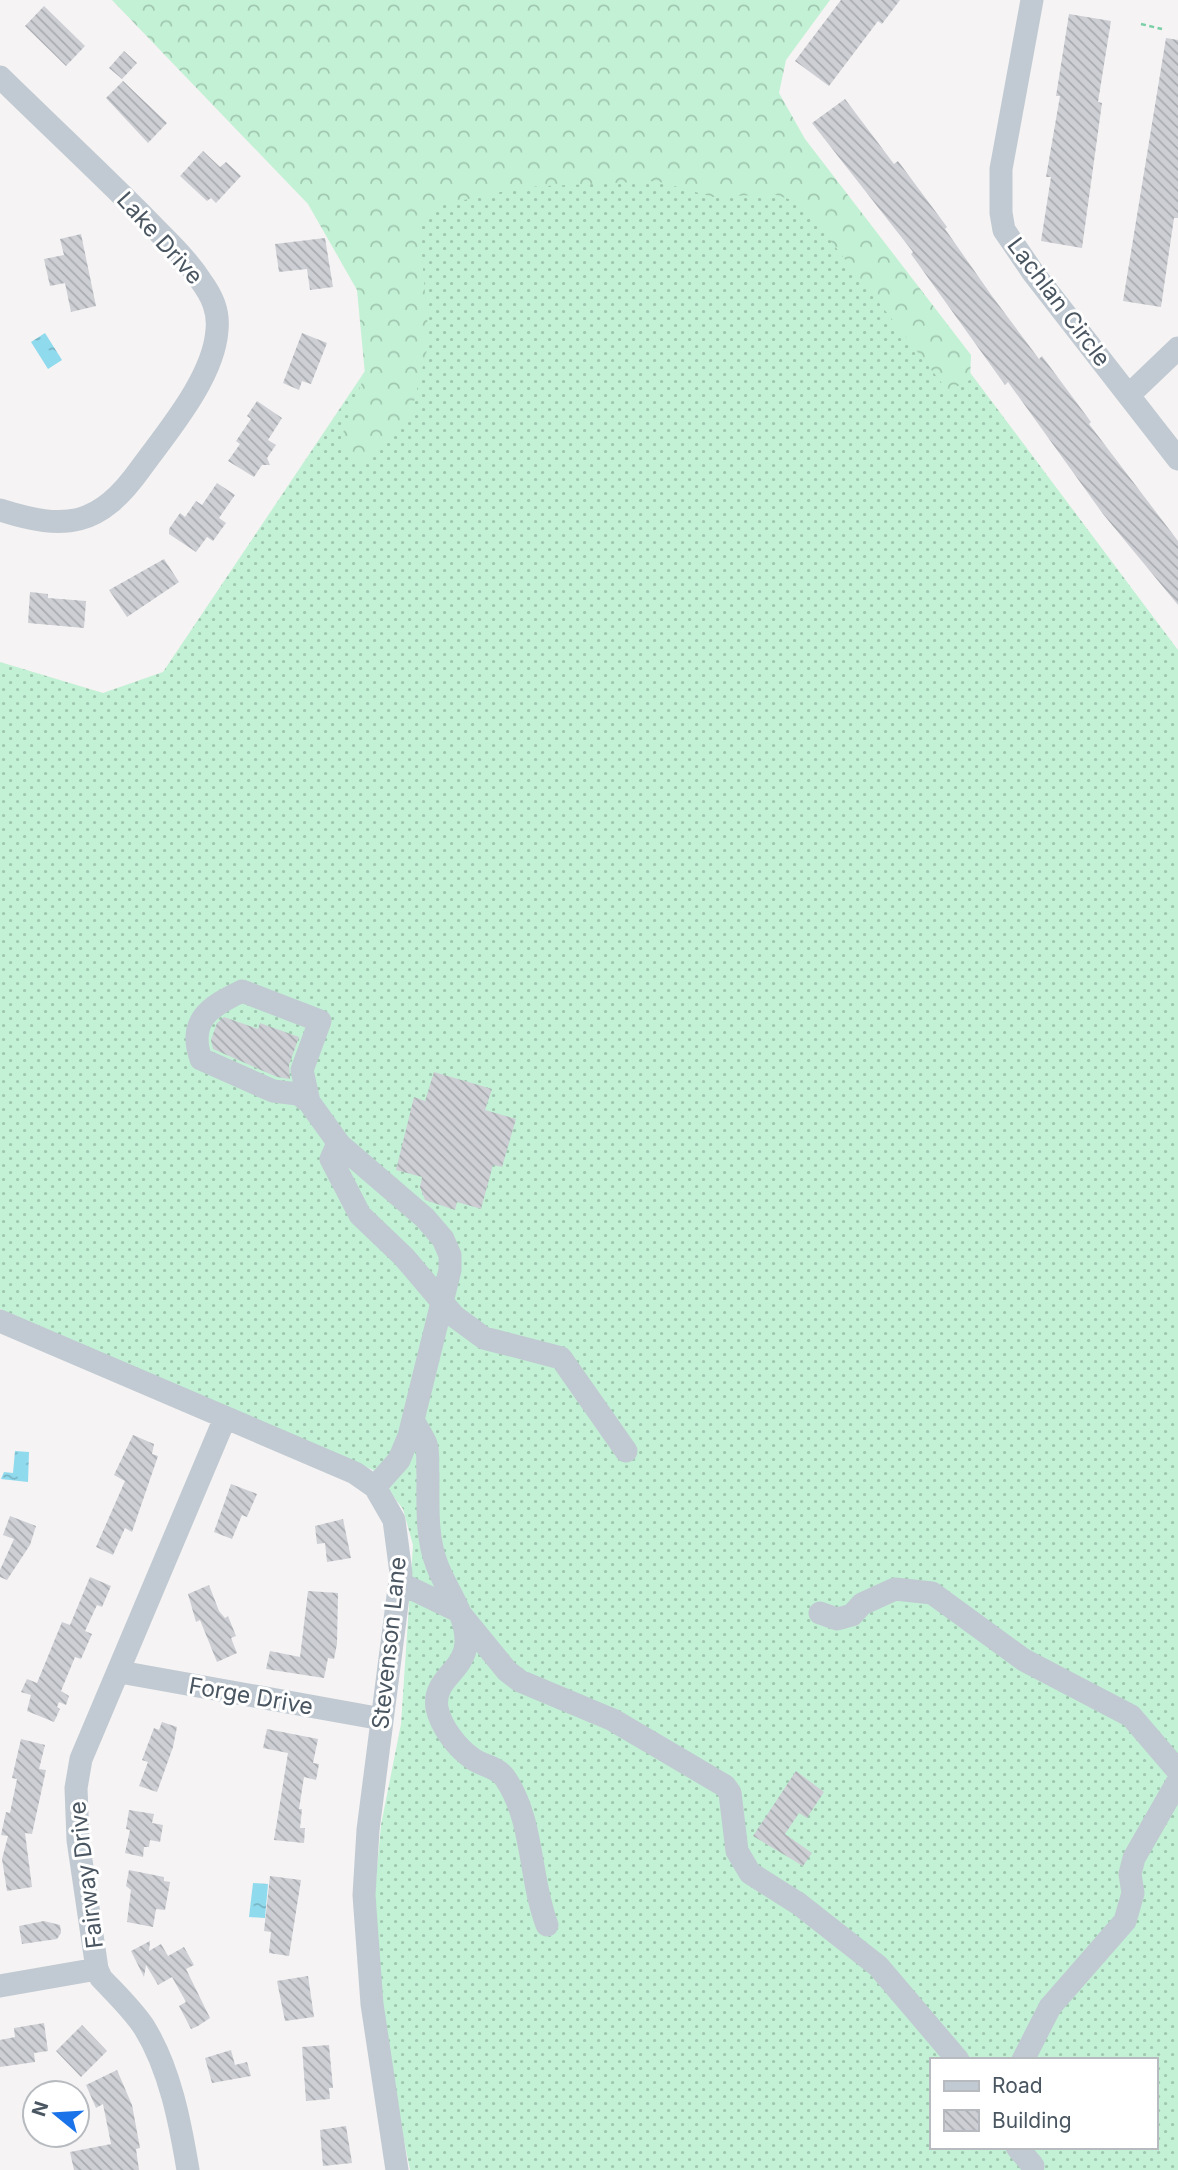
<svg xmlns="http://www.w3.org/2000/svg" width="1178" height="2170" font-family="Inter,sans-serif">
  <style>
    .grass { fill: url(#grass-dots); fill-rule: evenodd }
    .forest { fill: url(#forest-crowns) }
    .water { fill: url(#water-ripples) }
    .building { fill: url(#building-back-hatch) }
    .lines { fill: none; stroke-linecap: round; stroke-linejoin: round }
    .path { stroke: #7ad0a6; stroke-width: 2.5; stroke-dasharray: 5 3.5; stroke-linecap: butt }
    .minor { stroke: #c1cad2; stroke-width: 23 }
    .labels { text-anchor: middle; stroke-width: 6; stroke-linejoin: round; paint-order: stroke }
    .street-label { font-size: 23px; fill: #4a5661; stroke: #fff }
  </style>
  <defs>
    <pattern id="grass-dots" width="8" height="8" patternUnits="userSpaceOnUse" patternTransform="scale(1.75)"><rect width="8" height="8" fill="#c3f1d5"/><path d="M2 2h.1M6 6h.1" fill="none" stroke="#a0c6b0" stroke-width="1.8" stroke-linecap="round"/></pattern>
    <pattern id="forest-crowns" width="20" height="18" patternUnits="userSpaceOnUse" patternTransform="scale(1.75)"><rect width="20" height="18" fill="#c3f1d5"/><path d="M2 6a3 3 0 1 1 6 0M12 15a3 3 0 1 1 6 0" fill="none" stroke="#a0c6b0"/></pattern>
    <pattern id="water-ripples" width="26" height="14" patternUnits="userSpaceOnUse" patternTransform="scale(1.75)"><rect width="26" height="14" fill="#90daee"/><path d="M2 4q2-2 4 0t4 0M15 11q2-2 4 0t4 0" fill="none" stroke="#78b4c4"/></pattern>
    <pattern id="building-back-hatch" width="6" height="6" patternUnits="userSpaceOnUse" patternTransform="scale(1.75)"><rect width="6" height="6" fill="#cdcfd5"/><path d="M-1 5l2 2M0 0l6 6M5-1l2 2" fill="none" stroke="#a8abb0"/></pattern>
  </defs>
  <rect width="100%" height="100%" fill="#f5f3f3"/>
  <path class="grass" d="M124 0 750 79 1178 650V2170H410L389 2065 373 1912 381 1825 401 1724 413 1545 403 1509 373 1470 0 1309V662L103 693 163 672 418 292ZM931 2060H1155V2147H931Z"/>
  <path class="forest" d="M112 0H830L786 60 779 93 805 139 971 355 970 380 948 391 801 203 773 194 713 197 657 181 524 187 441 205 419 219 429 342 410 417 364 465 340 441 365 374 357 290 308 204Z"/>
  <path class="water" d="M45 333 62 360 48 369 31 342Z
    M15 1451 29 1452 28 1482 1 1479 4 1472 13 1473Z
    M253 1883 268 1884 265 1918 249 1917Z"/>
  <path class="building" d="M841 0H900L882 24 878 21 829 86 795 61Z
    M44 6 85 46 66 66 25 26Z
    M1069 14 1111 21 1098 102 1102 103 1082 248 1041 241 1051 177H1046L1060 96H1056Z
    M1166 38 1178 40V218H1174L1161 307 1123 301Z
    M124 51 137 63 122 79 109 68Z
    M123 81 167 123 148 143 106 98Z
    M845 99 894 164 898 161 947 227 945 229 992 296 1039 359 1042 356 1091 422 1089 424 1178 541V605L1103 514 1008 382 1005 385 911 254 913 252 812 123Z
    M203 151 220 167 226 162 241 176 216 203 211 198 207 201 180 176Z
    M81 234 96 306 71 312 65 283 50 286 44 259 64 255 60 239Z
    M325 238 333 287 310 290 307 269 279 272 275 244Z
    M302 333 327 343 311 384 302 381 299 390 283 383Z
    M257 401 282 418 268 440 276 445 267 458 270 465H262L254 477 228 461 240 444 236 441 251 419 247 416Z
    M217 483 235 495 219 518 226 523 213 541 207 537 196 552 169 534V529L180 513 185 517 196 501 202 505Z
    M164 559 179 582 127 617 109 590Z
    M30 592 48 594V598L86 601 84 628 28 623Z
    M224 1017 258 1029 260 1023 299 1037 289 1065 290 1079 277 1077 213 1049 211 1040 217 1023Z
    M434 1072 492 1089 485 1110 516 1119 502 1167 493 1165 481 1209 457 1202 455 1210 425 1200 420 1187 422 1177 396 1170 414 1097 425 1101Z
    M133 1435 154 1444 152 1454 158 1456 132 1532 125 1528 113 1555 96 1547 125 1481 114 1475Z
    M231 1484 257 1494 247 1517 242 1515 232 1539 214 1532Z
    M10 1516 36 1526 30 1545 7 1580 0 1577V1570L14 1539 3 1535Z
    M343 1519 351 1558 327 1562 325 1543 317 1544 315 1526Z
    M90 1577 111 1586 102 1607 97 1605 85 1631 92 1634 81 1659 75 1657 61 1691 69 1696 66 1705 59 1702 57 1707 60 1709 54 1722 27 1711 31 1695 21 1692 27 1679 37 1683 62 1622 70 1625Z
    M209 1585 219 1611 225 1618 228 1616 236 1636 231 1638 237 1653 217 1662 200 1620 196 1622 188 1594Z
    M308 1591 338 1593 337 1644 334 1659 328 1658 324 1678 266 1669 270 1651 300 1657Z
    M162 1722 177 1727 173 1747 157 1792 139 1786 148 1762 142 1760 154 1728 159 1730Z
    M267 1729 318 1739 313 1763 319 1764 316 1780 304 1777 299 1809H302L300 1828H305L304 1843 274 1840 288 1753 263 1748Z
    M21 1739 45 1745 39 1769 46 1770 32 1834 25 1833 32 1887 7 1891 2 1859 8 1836 1 1835 6 1812 10 1813 17 1779 12 1778Z
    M796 1771 824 1792 807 1818 799 1813 785 1834 812 1853 803 1866 753 1836Z
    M129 1810 154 1814 152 1823 163 1825 160 1842 150 1840 149 1847H144L143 1857 125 1853 130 1830 126 1829Z
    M129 1870 164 1877V1881L170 1882 165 1910 156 1909 153 1927 127 1922 131 1890 126 1886Z
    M270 1876 301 1880 289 1956 269 1953 271 1932 264 1931Z
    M44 1921 60 1925 61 1933 57 1939 22 1944 19 1926Z
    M150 1941 149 1951 161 1944 168 1956 184 1947 194 1965 186 1969 210 2018 198 2026 191 2029 179 2006 186 2002 172 1977 158 1985 146 1965 144 1977 131 1951Z
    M308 1976 314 2017 285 2021 277 1981Z
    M44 2023 48 2051 34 2053 35 2062 0 2067V2040L15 2037 14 2028Z
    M82 2025 107 2051 81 2077 56 2051Z
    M329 2045 333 2088H329L330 2099 306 2101 302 2047Z
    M231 2050 235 2065 247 2062 251 2076 212 2083 205 2058Z
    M117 2070 132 2105 140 2148 136 2149 139 2170H74L70 2152 111 2144 103 2104 96 2108 86 2085Z
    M346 2126 352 2163 323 2166 320 2130Z"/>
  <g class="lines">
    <path class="path" d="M1141 24 1162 29"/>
    <path class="minor" d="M1032 0 1001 169V213L1004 230 1034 274 1178 459
      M0 77C47 123 95 168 141 214 161 235 185 256 201 281 212 296 219 311 217 330 214 377 168 431 141 468 99 527 66 531 0 510
      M1130 394 1178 348
      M309 1102 298 1094 273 1091 201 1059C187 1020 211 1006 242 991L320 1021 302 1070 309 1102 340 1145 425 1218 443 1239 450 1255V1270L409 1436 399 1460 375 1487
      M338 1143 331 1159 360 1215 404 1257 454 1316 484 1338 561 1358 626 1451
      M0 1321 355 1473 375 1487 394 1520 401 1573 368 1830 364 1895 372 2004 397 2170
      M413 1420C417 1428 423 1436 426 1444 429 1453 427 1466 428 1475 428 1504 426 1537 437 1565 446 1590 467 1614 466 1643 465 1671 432 1679 437 1708 441 1727 457 1748 473 1759 483 1766 498 1767 505 1778 534 1820 529 1878 547 1925
      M400 1583 458 1611 507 1671 520 1681 613 1720 725 1786 730 1793 737 1851 750 1873 799 1904 878 1966 958 2060
      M820 1613 837 1619 852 1615 862 1604 895 1589 932 1593 1024 1660 1131 1716 1178 1771
      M120 1672 382 1719
      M0 1986 97 1969
      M1023 2060 1050 2007 1125 1921 1133 1893 1130 1874 1134 1858 1178 1781
      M1017 2147 1033 2166
      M188 2170C180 2122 170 2069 144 2027 132 2009 116 1994 101 1978L97 1969 78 1840 76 1788 81 1759 225 1418"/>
  </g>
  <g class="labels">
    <g class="street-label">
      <text transform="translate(160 238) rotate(48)" y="8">Lake Drive</text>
      <text transform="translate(1059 302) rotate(53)" y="8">Lachlan Circle</text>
      <text transform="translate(389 1643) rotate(-84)" y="8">Stevenson Lane</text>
      <text transform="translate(251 1696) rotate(10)" y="8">Forge Drive</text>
      <text transform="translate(86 1875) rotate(-97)" y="8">Fairway Drive</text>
    </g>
  </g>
  <rect x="930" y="2058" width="228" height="91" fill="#ffffff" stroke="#b7bbc0" stroke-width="2"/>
  <rect x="944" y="2081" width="35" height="10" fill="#c1cad2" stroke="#b7bbc0" stroke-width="2"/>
  <text x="992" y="2093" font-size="21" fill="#4a5661">Road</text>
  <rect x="944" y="2110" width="35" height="21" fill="url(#building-back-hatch)" stroke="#b7bbc0" stroke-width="2"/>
  <text x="992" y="2128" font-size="21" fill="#4a5661">Building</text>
  <g transform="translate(56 2114) rotate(288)"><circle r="33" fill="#ffffff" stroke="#b7bbc0" stroke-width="2"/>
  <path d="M0-5L12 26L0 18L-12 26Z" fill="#1a73e8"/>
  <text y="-10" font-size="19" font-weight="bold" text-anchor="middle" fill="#4a5661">N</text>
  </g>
</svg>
